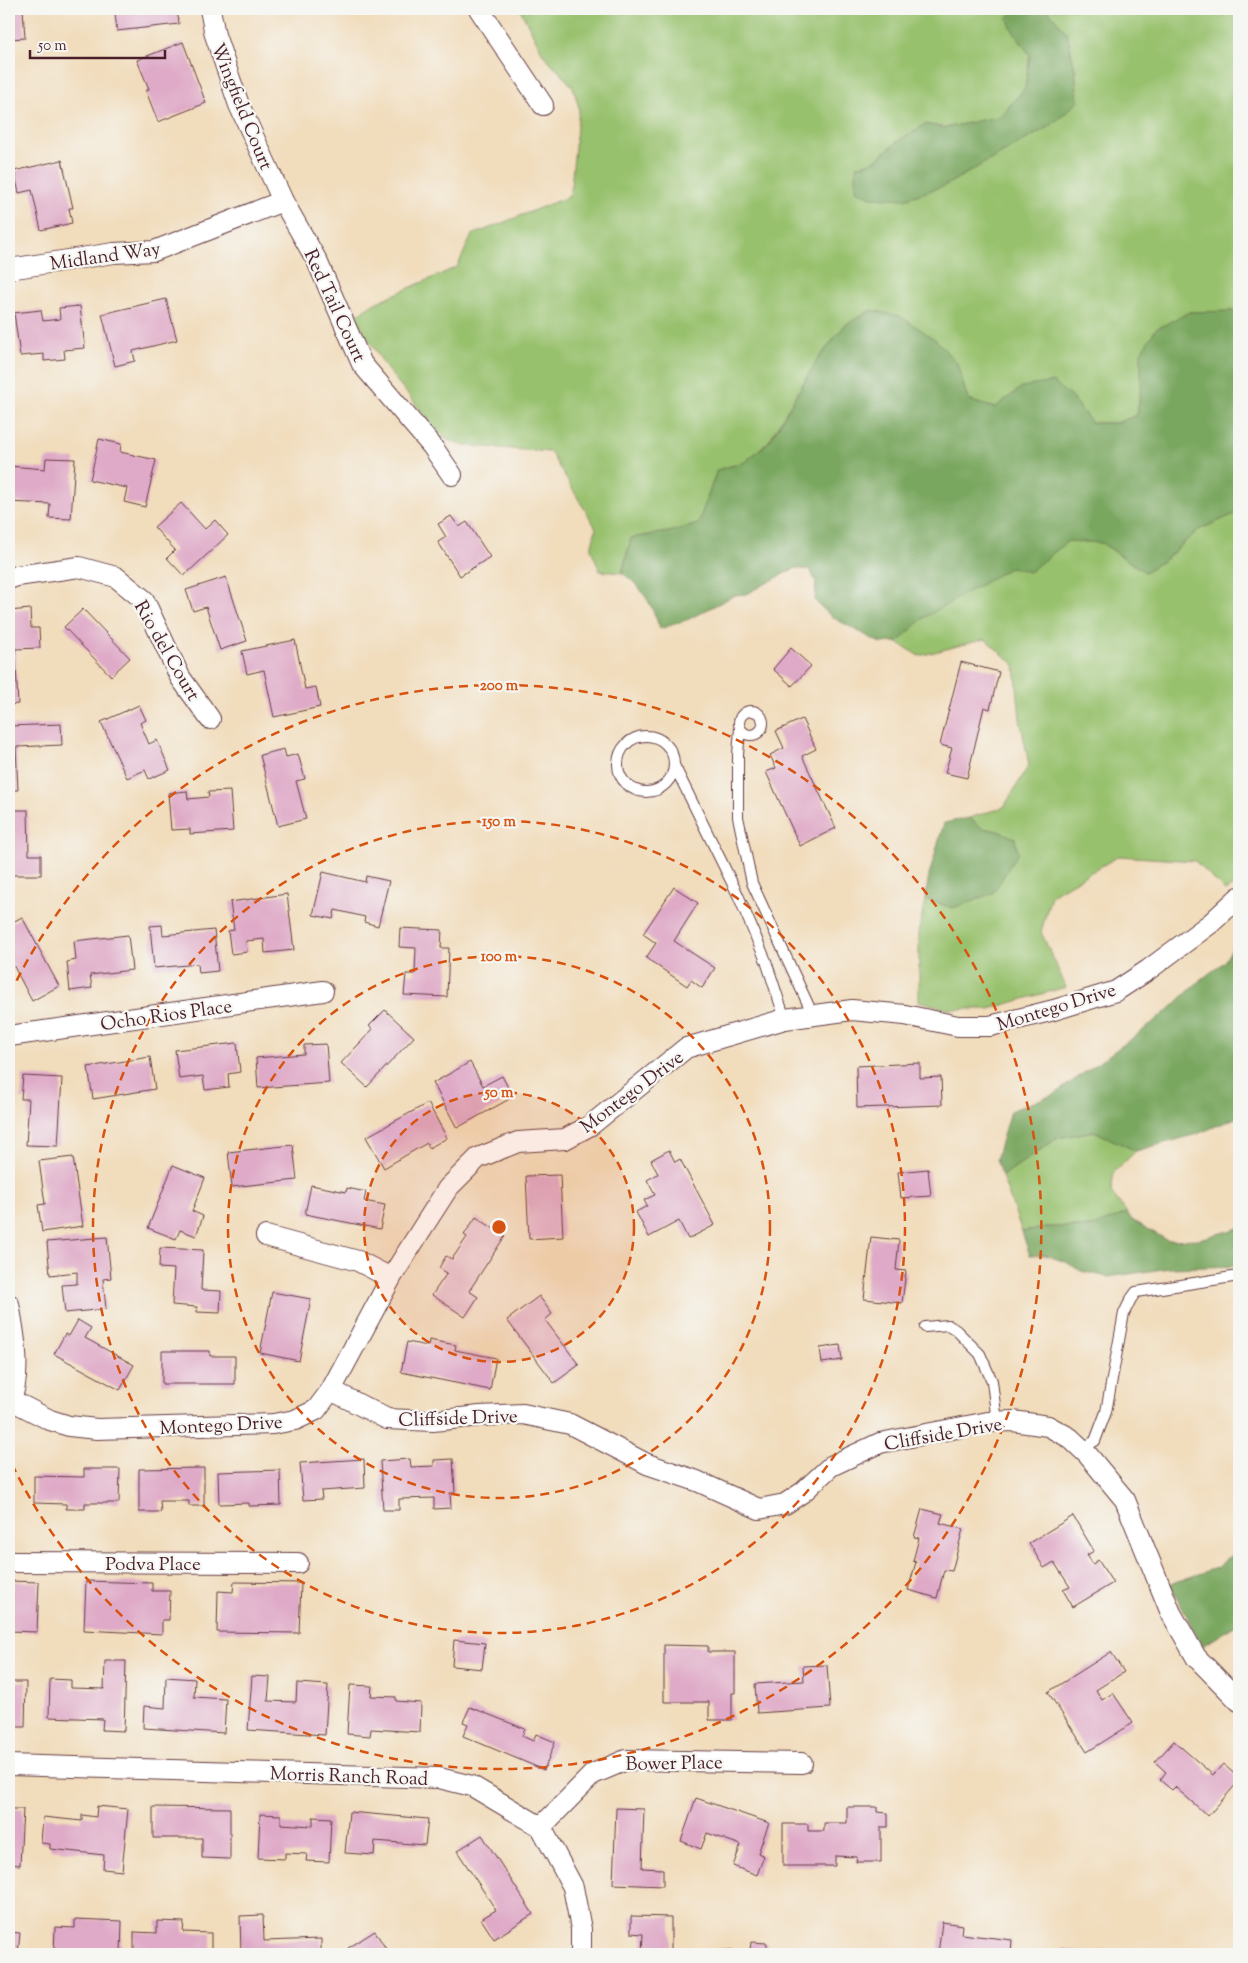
<svg xmlns="http://www.w3.org/2000/svg" width="1248" height="1963" font-family="'Sorts Mill Goudy',serif">
  <style>
    .green { fill: #98c16d; stroke: #71704c }
    .forest { fill: #7aa760; stroke: #626346 }
    .building { fill: #dfaac7 }
    .lines { fill: none; stroke-linecap: round; stroke-linejoin: round }
    .lane-casing { stroke: #633b41; stroke-width: 12 }
    .street-casing { stroke: #633b41; stroke-width: 22 }
    .lane { stroke: #fff; stroke-width: 10 }
    .street { stroke: #fff; stroke-width: 20 }
    .ring { fill: none; stroke: #d8530f; stroke-width: 2.5; stroke-dasharray: 9 6 }
    .labels { text-anchor: middle; stroke-width: 4.5; stroke-linejoin: round; paint-order: stroke }
    .street-label { font-size: 19px; fill: #4a1f2b; stroke: #f6f6f2 }
    .centre { fill: #d8530f; stroke: #f6f6f2; stroke-width: 2.5 }
    .ring-label { font-size: 15px; text-anchor: middle; font-weight: bold; fill: #d8530f; stroke: #f6f6f2; stroke-width: 4.5; stroke-linejoin: round; paint-order: stroke }
  </style>
  <rect width="100%" height="100%" fill="#f6f6f2"/>
  <filter id="ink" filterUnits="userSpaceOnUse"><feTurbulence type="fractalNoise" baseFrequency=".02" numOctaves="2"/><feDisplacementMap in="SourceGraphic" scale="10" xChannelSelector="R" yChannelSelector="G"/><feConvolveMatrix kernelMatrix="1 2 1 2 8 2 1 2 1" color-interpolation-filters="sRGB"/></filter>
  <filter id="wash" filterUnits="userSpaceOnUse"><feTurbulence type="fractalNoise" baseFrequency=".0096" numOctaves="4" result="noise"/><feDisplacementMap in="SourceGraphic" scale="20" xChannelSelector="R" yChannelSelector="G"/><feGaussianBlur stdDeviation="1.12" result="paint"/><feColorMatrix in="noise" values="0 0 0 0 0 0 0 0 0 0 0 0 0 0 0 0 0 1.4 0 .05"/><feComposite in="paint" operator="in"/></filter>
  <g filter="url(#wash)">
    <rect width="100%" height="100%" fill="#f1dcbb"/>
    <path class="green" d="M520 9H1018L1008 18 1013 31 1030 55 1025 88 1001 116 945 128 925 124 898 141 874 161 856 166 944 186 1050 126 1078 102 1075 69 1067 33 1047 9H1239V311L1190 312 1141 388 1137 415 1117 423H1092L1070 396 1022 387 995 408 968 400 957 363 845 325 817 360 769 441 745 462 717 470 698 524 669 532 631 538 622 573 600 571 591 549 596 528 550 452 461 445 444 438 386 368 355 316 375 303 457 267 472 235 570 196 579 108 573 87 543 54Z
      M1239 512V882L1225 891 1195 861 1119 856 1051 895 1041 932 1066 987 989 1009H947L919 1001V933L925 899 937 902 993 893 999 881 998 831 982 828 969 818 1004 807 1029 765 1020 719 1015 665 985 639 919 656 896 642 922 619 988 579 1011 567 1053 553 1068 541 1102 543 1145 572 1167 558 1198 530Z
      M1094 1131 1136 1151 1114 1172 1111 1192 1127 1213 1093 1227H1051L1022 1232 1002 1176 1058 1138Z"/>
    <path class="forest" d="M1018 9H1047L1067 33 1075 70 1078 102 1050 126 944 186 905 199 871 197 856 190V166L875 161 898 141 925 124 945 128 1001 116 1025 88 1030 55 1013 31 1007 18Z
      M871 310 900 316 936 340 957 363 968 400 995 408 1022 387 1053 382 1070 396 1092 423H1117L1137 415 1141 388V352L1156 329 1190 312 1239 311V512L1198 530 1167 558 1145 572 1102 543 1068 541 1029 572 1011 567 922 619 898 642 880 643 832 617 815 601 816 582 810 570 795 568 746 594 735 595 689 619 660 629C652 605 643 587 622 573L631 538 669 532 698 524 717 470 745 462 769 442 817 360 845 325Z
      M969 818 982 828 998 831 1015 838 1018 853 993 893 953 908 925 899 929 875 944 823Z
      M1239 937V1115L1238 1117 1197 1134 1136 1151 1094 1131 1057 1138 1002 1176 996 1160 1010 1111 1055 1094 1142 1031 1172 1007 1198 982 1224 962Z
      M1127 1213 1132 1220 1167 1240 1199 1239 1239 1228V1266L1170 1268 1108 1277 1081 1271 1066 1262 1045 1255H1030L1022 1232 1051 1227H1093Z
      M1239 1550V1623L1203 1646 1169 1584 1216 1568Z"/>
    <g id="blocks">
      <path class="building" d="M9 9H23L25 38 9 39Z
        M120 9H177L179 24 117 31 115 13 121 12Z
        M183 42 206 103 158 122 146 91 149 89 137 60Z
        M62 160 73 208H69L72 223 41 230 32 190 19 193 14 171Z
        M166 299 177 340 133 351 135 361 115 366 102 314Z
        M80 306 85 348 64 350 65 359 44 361V354L20 356 14 313 41 310 43 321 60 319 59 308Z
        M99 439 121 444 120 452 156 460 145 507 124 502 127 488 90 480Z
        M46 458 75 459 71 519 49 518 50 504 9 502V466L45 469Z
        M181 503 205 529 215 520 228 535 184 576 167 558 175 550 154 527Z
        M451 516 459 527 467 522 490 557 460 576 438 542 446 537 438 524Z
        M226 577 247 641 220 650 206 607 193 611 186 590Z
        M30 609 31 628H39L40 648 15 649 18 704 9 705V611Z
        M83 609 130 658 111 676 64 627Z
        M295 640 305 689 316 687 320 707 274 717 264 670 247 674 242 651Z
        M791 648 811 666 792 686 773 669Z
        M961 662 999 672 990 709 984 707 967 778 945 773 952 748 940 745Z
        M139 705 146 720 140 723 149 744 157 740 170 770 149 779 145 770 127 778 101 722Z
        M802 719 816 749 802 756 836 828 800 846 766 772 776 768 770 755 784 748 776 731Z
        M61 724 62 745 16 747 18 790H9V726Z
        M284 749 286 757 298 754 305 779 296 781 306 819 278 826 260 755Z
        M187 791 188 799 209 797 208 792 230 791 233 831 190 834V829L171 830 168 793Z
        M9 810H28L29 855H41V875H9Z
        M323 872 365 882 366 876 389 881 378 926 364 922 365 917 335 910 333 919 313 915Z
        M674 887 698 903 674 941 715 968 702 988 691 980 687 986 646 958 656 943 643 934Z
        M287 894 294 950 265 953 264 939 246 941 247 952 231 954 228 931 234 930 230 902Z
        M22 917 59 986 32 1001 9 957V924Z
        M162 925 163 935 214 930 218 971 199 973 198 964 154 968 150 926Z
        M400 928 442 930 441 948H449L447 997 404 995 406 974H415L416 948 399 947Z
        M128 935 132 970 90 975 92 988 70 991 67 962 76 960 74 941Z
        M385 1010 414 1037 367 1087 341 1063 373 1029 369 1026Z
        M237 1043 240 1072 228 1074 229 1087 205 1090 203 1076 179 1079 175 1050Z
        M326 1044 329 1083 258 1088 256 1058 304 1054V1045Z
        M150 1057 155 1089 93 1099 88 1067Z
        M470 1062 483 1086 502 1076 513 1097 457 1128 433 1083Z
        M920 1063V1078L941 1077 942 1105 857 1108 856 1066Z
        M23 1076 62 1078 58 1146 26 1145 29 1099H21Z
        M428 1103 447 1138 429 1148 427 1143 384 1168 366 1137Z
        M293 1145 297 1180 232 1187 228 1152Z
        M669 1150 675 1162 680 1159 715 1225 688 1239 679 1221 649 1237 636 1212 647 1206 644 1200 655 1195 647 1180 658 1174 651 1160Z
        M73 1157 83 1226 42 1232 38 1205 45 1204 39 1161Z
        M173 1165 205 1178 192 1211 203 1216 196 1236 180 1230 176 1239 148 1228Z
        M928 1169 931 1196 901 1198 898 1172Z
        M560 1175 563 1237 529 1239 526 1176Z
        M311 1185 346 1192 347 1188 366 1192 364 1201 385 1205 380 1229 305 1214Z
        M476 1217 505 1236 469 1291 478 1297 465 1317 432 1295 447 1273 439 1268 446 1256 452 1259 467 1237 464 1235Z
        M107 1237 111 1278 103 1279 106 1309 65 1313 62 1285 77 1284V1272L50 1275 47 1242Z
        M871 1237 899 1240 896 1270 906 1271 902 1303 864 1299Z
        M160 1248 203 1250 201 1290 221 1291 220 1313 197 1312V1307L172 1305 174 1269 159 1268Z
        M272 1292 311 1299 299 1361 260 1353Z
        M539 1296 552 1314 545 1320 579 1365 554 1383 507 1320Z
        M78 1320 91 1328 85 1338 134 1365 120 1390 54 1354 65 1334 69 1336Z
        M429 1340 456 1345 455 1350 496 1358 490 1390 401 1372 407 1342 428 1346Z
        M840 1345 842 1360 822 1363 820 1348Z
        M162 1351H210V1356H235V1384H162Z
        M364 1459 365 1488 321 1491 322 1499 303 1500 300 1463Z
        M410 1459 411 1467 434 1466V1460L453 1459 455 1493H450L451 1508 434 1509V1498L399 1499V1510H383L380 1461Z
        M204 1468V1506H189V1501H160L161 1512H139V1469Z
        M84 1469H120L119 1503H85V1509H66V1504L34 1503V1476L84 1477Z
        M280 1470 281 1505 249 1506V1503L219 1504 218 1472Z
        M922 1509 943 1514 940 1523 963 1529 952 1571 944 1570 937 1598 908 1590 916 1562 913 1561 919 1538 914 1537Z
        M1073 1516 1094 1551 1087 1555 1093 1564 1098 1560 1113 1583 1073 1607 1063 1590 1070 1587 1054 1562 1044 1568 1029 1543Z
        M9 1581 39 1582 37 1632 9 1631Z
        M86 1581 152 1583V1591H170L169 1620H162V1634L84 1630Z
        M234 1582 301 1583 299 1633 217 1632 218 1591 233 1592Z
        M454 1640 485 1643 482 1669 452 1666Z
        M664 1645 708 1646V1652H735V1693H732V1720H709V1702H664Z
        M1111 1652 1124 1672 1096 1690 1102 1700 1113 1693 1133 1723 1087 1752 1048 1692Z
        M105 1661H126L124 1731 102 1730 103 1719 49 1717 50 1679 71 1680V1688L104 1689Z
        M827 1665 830 1708 757 1713 755 1684 804 1681 803 1666Z
        M252 1676 270 1677 268 1701 296 1702 297 1683 328 1685 325 1735 248 1730Z
        M166 1677 195 1679 194 1697 226 1699 224 1733 143 1728 144 1706 165 1708Z
        M9 1682H26L25 1727H9Z
        M350 1685 372 1686 371 1696 396 1697V1701L421 1703 420 1732 371 1729 370 1736 347 1734Z
        M470 1707 525 1729 522 1736 533 1741 536 1734 555 1742 544 1770 463 1736 468 1724 463 1722Z
        M1174 1741 1213 1775 1223 1764 1239 1778V1781L1208 1816 1175 1787 1172 1790 1160 1780 1166 1772 1155 1762Z
        M696 1798 769 1823 758 1853 764 1856 757 1875 733 1866 741 1845 707 1833 701 1849 681 1841Z
        M97 1806 128 1809 122 1871 103 1869 104 1855 50 1849V1844L41 1843 43 1817 82 1821V1815L96 1817Z
        M153 1807 230 1808V1859L202 1858V1838H153Z
        M847 1807H877V1812L888 1813V1827H881V1862H856L857 1857 835 1856V1866H783V1824H808V1831H824V1823H847Z
        M616 1808 644 1809 642 1868 663 1869V1886L613 1884Z
        M9 1809H23L20 1865 9 1864Z
        M349 1812 428 1819 425 1845 375 1841 374 1855 345 1853Z
        M260 1814 281 1815V1824L313 1826V1817L331 1818 329 1862 306 1861 307 1854 285 1853V1859L258 1858Z
        M482 1835 533 1914 494 1939 481 1919 496 1910 457 1851Z
        M263 1915 264 1941 321 1939V1954H241L240 1916Z
        M631 1916 671 1917V1954H642L643 1934 631 1933Z
        M75 1919 122 1921 121 1954H54L55 1927 75 1928Z
        M157 1921 184 1922 183 1932 211 1933V1954H134V1932L157 1933Z
        M942 1922 962 1925 961 1934 1012 1940 1011 1954H938Z
        M375 1931 389 1954H352L348 1948Z
        M9 1932 20 1933 18 1954H9Z
        M751 1942 767 1943V1951L794 1952V1954H723V1950L750 1951Z
        M1063 1948 1086 1953V1954H1061Z
        M1102 1950 1117 1953V1954H1100Z"/>
    </g>
  </g>
  <g filter="url(#ink)">
    <use href="#blocks" fill-opacity="0" stroke="#633b41" stroke-width="1"/>
    <g class="lines">
      <defs>
        <path id="lane" d="M739 723a12 12 0 1 1 24 0a12 12 0 1 1-24 0Z
          M740 728 738 755V817L752 883 813 1015
          M618 764a28 28 0 1 1 56 0a28 28 0 1 1-56 0Z
          M674 765 738 895 766 961 785 1019
          M925 1327 948 1325 956 1330 980 1354 992 1381 997 1422
          M1081 1449 1095 1441 1106 1412 1124 1313 1131 1299 1136 1292 1239 1276"/>
        <path id="street" d="M210 9 215 35 239 105 283 201 317 261 362 364 432 446 452 475
          M479 9 543 105
          M9 269 114 253 154 251 283 201
          M9 579 17 576 79 567 116 577 144 600 180 677 210 719
          M9 1036 323 991
          M266 1236 358 1261 391 1278
          M9 1304C14 1331 23 1378 9 1404
          M331 1390 387 1419 433 1421 480 1416 523 1414 570 1424 647 1464 697 1481 759 1509 785 1504 803 1492 831 1466 880 1443 988 1422 1013 1421 1048 1426 1070 1438 1087 1454 1125 1500 1171 1613 1196 1657 1239 1701
          M11 1400 50 1420 69 1426 97 1429 273 1424 295 1420 316 1410 331 1390 391 1278 423 1227 448 1188 478 1158 518 1142 565 1139 591 1125 686 1048 785 1019 852 1010 905 1015 958 1026H990L1054 1010 1116 991 1148 970 1211 923 1239 897
          M9 1562 298 1563
          M9 1765 439 1778 472 1786 541 1827 573 1887 581 1929V1954
          M541 1827 593 1774 626 1760 802 1763"/>
      </defs>
      <use href="#lane" class="lane-casing"/>
      <use href="#street" class="street-casing"/>
      <use href="#lane" class="lane"/>
      <use href="#street" class="street"/>
    </g>
  </g>
  <circle cx="499" cy="1227" r="135" fill="#d8530f" fill-opacity=".12"/>
  <g class="ring">
    <circle cx="499" cy="1227" r="135"/>
    <circle cx="499" cy="1227" r="271"/>
    <circle cx="499" cy="1227" r="406"/>
    <path d="M10 994A542 542 0 1 1 10 1460"/>
  </g>
  <g class="labels">
    <g class="street-label">
      <text transform="translate(243 106) rotate(68)" y="7">Wingfield Court</text>
      <text transform="translate(105 255) rotate(-8)" y="7">Midland Way</text>
      <text transform="translate(336 305) rotate(65)" y="7">Red Tail Court</text>
      <text transform="translate(168 650) rotate(60)" y="7">Rio del Court</text>
      <text transform="translate(1056 1006) rotate(-17)" y="7">Montego Drive</text>
      <text transform="translate(166 1014) rotate(-8)" y="7">Ocho Rios Place</text>
      <text transform="translate(631 1091) rotate(-37)" y="7">Montego Drive</text>
      <text transform="translate(458 1417) rotate(-2)" y="7">Cliffside Drive</text>
      <text transform="translate(221 1424) rotate(-3)" y="7">Montego Drive</text>
      <text transform="translate(943 1433) rotate(-10)" y="7">Cliffside Drive</text>
      <text x="153" y="1570">Podva Place</text>
      <text transform="translate(674 1762) rotate(-1)" y="7">Bower Place</text>
      <text transform="translate(349 1775) rotate(2)" y="7">Morris Ranch Road</text>
    </g>
  </g>
  <circle cx="499" cy="1227" r="8" class="centre"/>
  <g class="ring-label">
    <text x="499" y="690">200 m</text>
    <text x="499" y="826">150 m</text>
    <text x="499" y="961">100 m</text>
    <text x="499" y="1097">50 m</text>
  </g>
  <rect width="1248" height="1963" fill="none" stroke="#f6f6f2" stroke-width="30"/>
  <path d="M30 50v8h135v-8" fill="none" stroke="#4a1f2b" stroke-width="2.5"/>
  <text x="38" y="50" font-size="15" fill="#4a1f2b" stroke="#f6f6f2" stroke-width="4" paint-order="stroke">50 m</text>
</svg>
